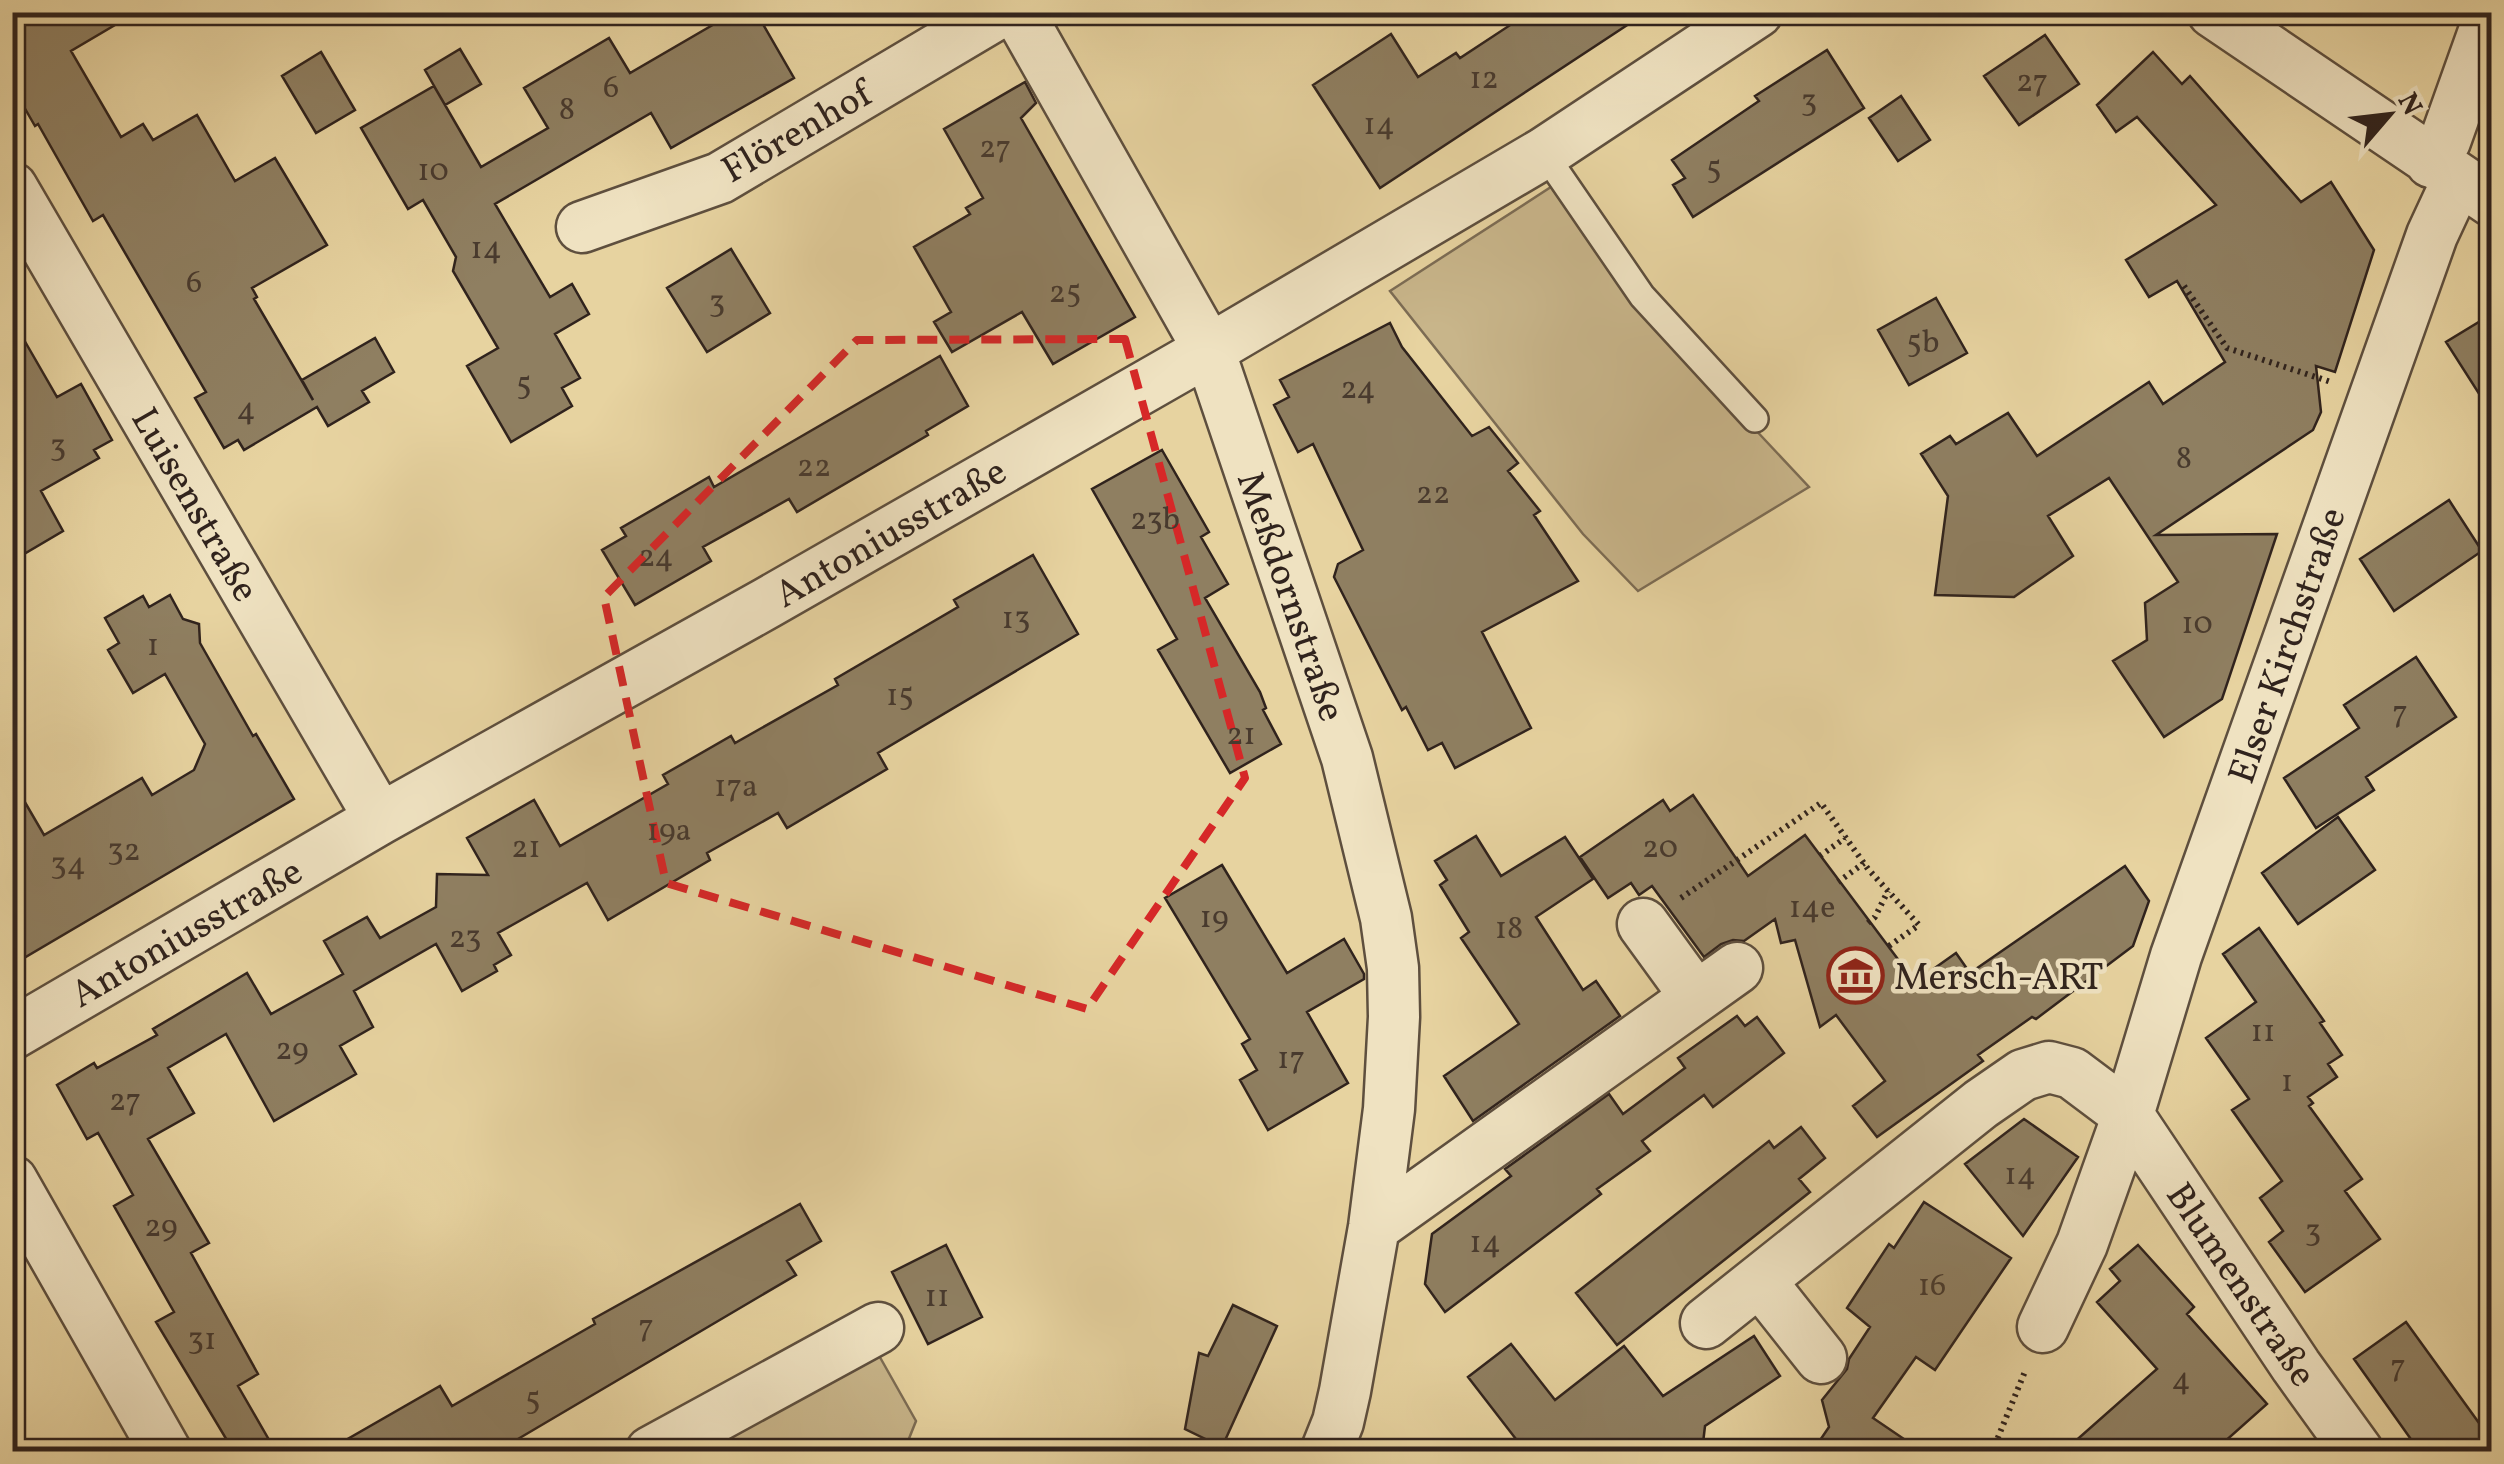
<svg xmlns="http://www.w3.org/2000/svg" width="2504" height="1464" font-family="Vollkorn,serif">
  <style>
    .green { fill: #c8b58a; stroke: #7c6c54; stroke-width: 2.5 }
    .building { fill: #8f7f61; stroke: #30231d; stroke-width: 2.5 }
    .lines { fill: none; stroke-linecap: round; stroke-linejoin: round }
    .service-casing { stroke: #5e4f3e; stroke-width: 30 }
    .minor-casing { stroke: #5e4f3e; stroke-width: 55 }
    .path { stroke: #30231d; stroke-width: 6; stroke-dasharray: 2.5 5; stroke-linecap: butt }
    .service { stroke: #efe2c1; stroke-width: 25 }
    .minor { stroke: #efe2c1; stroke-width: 50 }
    .marked { fill: none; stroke: #d62828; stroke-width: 8; stroke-dasharray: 20 12; stroke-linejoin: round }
    .labels { text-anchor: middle; stroke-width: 9; stroke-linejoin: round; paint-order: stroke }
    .number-label { font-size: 32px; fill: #483a2e }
    .street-label { font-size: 38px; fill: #30231d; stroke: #efe2c1 }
    .poi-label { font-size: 38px; fill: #30231d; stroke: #efe2c1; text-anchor: start }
  </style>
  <rect width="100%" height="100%" fill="#e7d3a0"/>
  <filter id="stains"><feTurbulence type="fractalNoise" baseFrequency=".002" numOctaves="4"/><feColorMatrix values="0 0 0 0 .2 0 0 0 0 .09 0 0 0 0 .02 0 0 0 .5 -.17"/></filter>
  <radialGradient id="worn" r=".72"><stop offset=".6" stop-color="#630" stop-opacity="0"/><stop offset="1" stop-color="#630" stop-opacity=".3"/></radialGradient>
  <path class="green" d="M1551 187 1634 300 1809 487 1638 591 1583 534 1390 291Z
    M877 1352 916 1421 904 1451 703 1452Z"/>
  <path class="building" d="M12 12H137L71 51 121 137 143 124 153 140 197 115 235 181 275 158 327 245 252 288 257 297 254 299 313 400 302 380 375 338 394 372 362 391 369 402 328 426 317 407 244 450 238 440 224 448 195 398 206 392 103 215 93 221 38 124 35 126 12 86Z
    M735 12H756L794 78 671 148 651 113 495 204 550 297 572 284 589 314 555 334 580 378 562 388 572 406 511 442 467 366 498 348 453 271 456 257 423 200 408 209 361 128 434 86 481 167 548 128 524 88 609 38 630 73Z
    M1530 12H1647L1380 188 1313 85 1391 34 1418 77 1456 53 1460 58Z
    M2045 35 2079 84 2019 125 1984 76Z
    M460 49 481 84 445 105 425 70Z
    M1827 50 1864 108 1693 217 1673 185 1685 178 1672 160 1759 101 1755 96Z
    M321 52 355 110 316 133 282 76Z
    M2153 52 2182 84 2190 76 2301 202 2331 182 2374 250 2335 372 2316 366 2321 412 2313 430 2156 535 2277 534 2222 699 2164 737 2113 661 2147 640 2145 603 2178 582 2109 478 2048 516 2073 556 2014 597 1935 595 1948 496 1921 454 1950 436 1956 444 2008 413 2037 456 2149 382 2163 404 2225 362 2177 281 2149 297 2126 260 2216 205 2137 117 2116 132 2097 105Z
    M1025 82 1036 103 1021 118 1135 317 1053 364 1022 312 952 352 934 322 951 312 914 247 970 214 966 208 983 198 944 129Z
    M1901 96 1930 140 1898 161 1869 118Z
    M731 249 770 313 707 352 667 288Z
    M1936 298 1967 353 1909 385 1878 330Z
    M2492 314V414L2446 342Z
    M12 319 57 397 81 384 112 440 94 450 99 458 41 491 63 531 24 554 12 534Z
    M1390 323 1402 347 1472 436 1489 427 1518 463 1508 471 1540 511 1534 515 1578 581 1482 632 1531 728 1455 768 1442 743 1428 750 1406 707 1402 710 1334 577 1338 564 1363 550 1313 444 1298 452 1274 405 1289 397 1280 380Z
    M940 356 968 406 926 431 928 435 797 512 789 499 703 547 711 561 635 605 602 550 626 536 621 528 709 477 714 487Z
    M1162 450 1209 532 1201 537 1228 584 1205 598 1260 692 1266 708 1263 710 1281 744 1230 773 1158 650 1177 639 1092 489Z
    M2449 500 2482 551 2394 611 2360 559Z
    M1033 555 1078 634 878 753 887 769 787 828 778 813 707 853 710 860 608 920 587 883 498 933 511 955 494 965 497 971 462 991 436 944 354 991 373 1027 340 1046 356 1074 274 1121 226 1034 168 1068 194 1113 148 1139 209 1243 191 1253 258 1374 238 1386 276 1452H234L156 1322 174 1312 114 1206 133 1195 98 1133 87 1139 57 1085 94 1063 97 1068 157 1035 153 1029 247 973 271 1014 343 974 324 941 367 917 380 938 436 907 437 874 488 875 467 838 534 800 560 846 668 784 663 775 731 736 735 743 838 685 835 679 958 607 954 600Z
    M170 595 183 619 199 624 200 643 253 736 256 734 294 799 12 965V780L44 835 142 778 152 795 194 770 205 744 165 674 133 693 108 650 119 643 105 618 143 596 149 607Z
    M2416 657 2456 717 2366 777 2374 790 2316 828 2284 778 2359 728 2344 705Z
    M1693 795 1748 876 1805 835 1915 982 1956 953 1970 973 2125 866 2149 901 2133 946 2036 1019 2032 1017 1978 1055 1983 1061 1877 1137 1853 1106 1885 1081 1836 1015 1820 1027 1795 940 1781 943 1775 919 1744 941 1733 940 1721 944 1704 957 1652 886 1639 895 1631 883 1608 898 1580 857 1663 800 1670 811Z
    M2338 817 2375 870 2298 924 2262 873Z
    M1476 836 1501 876 1565 837 1593 879 1536 917 1583 990 1596 981 1620 1016 1473 1121 1444 1076 1519 1024 1461 938 1469 932 1440 885 1447 880 1435 861Z
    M1222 865 1287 973 1344 939 1364 974V979L1307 1012 1348 1083 1268 1130 1240 1080 1257 1070 1242 1044 1250 1039 1165 898Z
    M2259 928 2324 1021 2320 1023 2342 1055 2328 1064 2337 1077 2308 1097 2313 1103 2309 1106 2362 1179 2345 1191 2380 1239 2305 1292 2269 1242 2283 1231 2260 1198 2282 1181 2232 1110 2249 1099 2206 1038 2256 1002 2223 954Z
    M1737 1016 1745 1026 1757 1017 1784 1053 1713 1107 1704 1095 1642 1141 1650 1151 1597 1189 1601 1194 1445 1312 1425 1284 1432 1234 1511 1176 1505 1169 1609 1094 1623 1114 1685 1068 1678 1058Z
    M2024 1119 2078 1157 2023 1236 1965 1164Z
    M1801 1127 1825 1158 1799 1179 1810 1192 1617 1345 1576 1293 1769 1141 1774 1148Z
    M1924 1202 2011 1258 1935 1370 1916 1357 1873 1418 1923 1452H1812L1829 1427 1822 1400 1847 1369 1849 1359 1870 1327 1847 1308 1889 1244 1894 1248Z
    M800 1204 821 1241 787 1261 796 1275 496 1452H325L440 1386 452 1406 595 1324 593 1319Z
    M946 1245 982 1317 928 1344 892 1272Z
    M2138 1245 2194 1307 2187 1314 2267 1404 2213 1452H2063L2157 1369 2097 1302 2120 1281 2110 1269Z
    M1233 1305 1277 1326 1222 1447 1185 1429 1199 1353 1208 1356Z
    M2406 1322 2492 1441V1452H2420L2354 1359Z
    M1754 1336 1780 1376 1705 1426 1702 1452H1526L1468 1377 1511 1344 1555 1400 1624 1346 1663 1396Z"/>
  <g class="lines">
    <defs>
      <path id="service" d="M1544 153 1642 296 1755 419"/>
      <path id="minor" d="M1018 12 1209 350 1347 758 1386 918 1393 968 1394 1017 1389 1109 1374 1227 1345 1391 1338 1422 1326 1452
        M2213 12 2492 201
        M2431 162 2445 141 2491 12
        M12 188 380 819
        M582 227 720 178 1000 12
        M1643 924 1696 997
        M12 1034 380 819 767 603 1209 350 1544 153 1757 12
        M12 1181 166 1452
        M1374 1227 1737 968
        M1760 1281 1821 1358
        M1706 1323 1981 1104 2023 1075 2049 1067 2072 1073 2128 1115 2296 1366 2358 1452
        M2043 1327 2082 1244 2128 1115 2176 956 2432 235 2458 179
        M651 1452 878 1328"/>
    </defs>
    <use href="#service" class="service-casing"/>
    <use href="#minor" class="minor-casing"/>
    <path class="path" d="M2184 286 2227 348 2331 382
      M1820 856 1845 838
      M1838 882 1864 863
      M1681 898 1821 803 1868 869 1919 925 1886 948
      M1868 923 1875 917 1888 891
      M1992 1452 2026 1369"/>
    <use href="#service" class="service"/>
    <use href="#minor" class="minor"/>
  </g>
  <path class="marked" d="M1125 339 1245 778 1087 1009 666 883 604 597 857 340Z"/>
  <defs>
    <symbol id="museum-ring" viewBox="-11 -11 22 22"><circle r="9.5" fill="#efe2c1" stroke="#8f2418" stroke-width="1.5"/><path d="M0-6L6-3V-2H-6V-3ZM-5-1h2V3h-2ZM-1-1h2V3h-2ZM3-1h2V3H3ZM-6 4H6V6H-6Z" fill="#8f2418"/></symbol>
  </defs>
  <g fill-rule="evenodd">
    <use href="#museum-ring" x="1824" y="944" width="63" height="63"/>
  </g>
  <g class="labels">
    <g class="number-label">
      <text x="1484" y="88">12</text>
      <text x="2032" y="91">27</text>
      <text x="611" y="97">6</text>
      <text x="1809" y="111">3</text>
      <text x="567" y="119">8</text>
      <text x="1379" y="134">14</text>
      <text x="995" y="157">27</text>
      <text x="1714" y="178">5</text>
      <text x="433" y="180">10</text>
      <text x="486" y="258">14</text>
      <text x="194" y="292">6</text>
      <text x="1065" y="302">25</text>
      <text x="717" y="312">3</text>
      <text x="1923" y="352">5b</text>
      <text x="524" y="394">5</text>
      <text x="1358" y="398">24</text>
      <text x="246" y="419">4</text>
      <text x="58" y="456">3</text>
      <text x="2184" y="468">8</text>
      <text x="814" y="476">22</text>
      <text x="1433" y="503">22</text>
      <text x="1155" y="529">23b</text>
      <text x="656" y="566">24</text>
      <text x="1016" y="628">13</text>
      <text x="2197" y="633">10</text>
      <text x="153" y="655">1</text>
      <text x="900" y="705">15</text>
      <text x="2400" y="722">7</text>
      <text x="1241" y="744">21</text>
      <text x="736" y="796">17a</text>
      <text x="669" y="840">19a</text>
      <text x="526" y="857">21</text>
      <text x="1660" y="857">20</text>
      <text x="124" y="860">32</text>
      <text x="68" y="874">34</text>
      <text x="1812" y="917">14e</text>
      <text x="1214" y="927">19</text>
      <text x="1509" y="938">18</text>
      <text x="465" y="947">23</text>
      <text x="2263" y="1041">11</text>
      <text x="292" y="1059">29</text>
      <text x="1291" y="1068">17</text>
      <text x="2287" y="1091">1</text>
      <text x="125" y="1110">27</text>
      <text x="2020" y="1184">14</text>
      <text x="161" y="1236">29</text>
      <text x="2313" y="1241">3</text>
      <text x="1485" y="1252">14</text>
      <text x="1932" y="1295">16</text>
      <text x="937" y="1306">11</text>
      <text x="646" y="1336">7</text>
      <text x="202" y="1349">31</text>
      <text x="2398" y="1376">7</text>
      <text x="2181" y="1389">4</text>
      <text x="533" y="1409">5</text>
    </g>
    <g class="street-label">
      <text transform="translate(796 131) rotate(-30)" y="13">Flörenhof</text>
      <text transform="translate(196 504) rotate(60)" y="13">Luisenstraße</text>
      <text transform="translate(890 532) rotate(-30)" y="13">Antoniusstraße</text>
      <text transform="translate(1292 596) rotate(71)" y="13">Meßdornstraße</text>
      <text transform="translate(2286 645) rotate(-71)" y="13">Elser Kirchstraße</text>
      <text transform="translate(186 932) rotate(-30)" y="13">Antoniusstraße</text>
      <text transform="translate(2242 1284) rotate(56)" y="13">Blumenstraße</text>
    </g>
    <g class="poi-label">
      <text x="1894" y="989">Mersch-ART</text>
    </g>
  </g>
  <rect width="2504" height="1464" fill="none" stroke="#e7d3a0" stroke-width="50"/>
  <rect x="15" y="15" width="2474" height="1434" fill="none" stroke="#30231d" stroke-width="5"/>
  <rect x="25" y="25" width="2454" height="1414" fill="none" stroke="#30231d" stroke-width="2.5"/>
  <g transform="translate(2389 115) rotate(62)" stroke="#efe2c1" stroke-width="8" paint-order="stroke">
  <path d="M0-8L18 38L0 25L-18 38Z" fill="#30231d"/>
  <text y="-15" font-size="28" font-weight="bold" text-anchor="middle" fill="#30231d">N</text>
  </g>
  <rect width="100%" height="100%" filter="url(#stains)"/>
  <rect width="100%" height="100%" fill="url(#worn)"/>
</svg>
